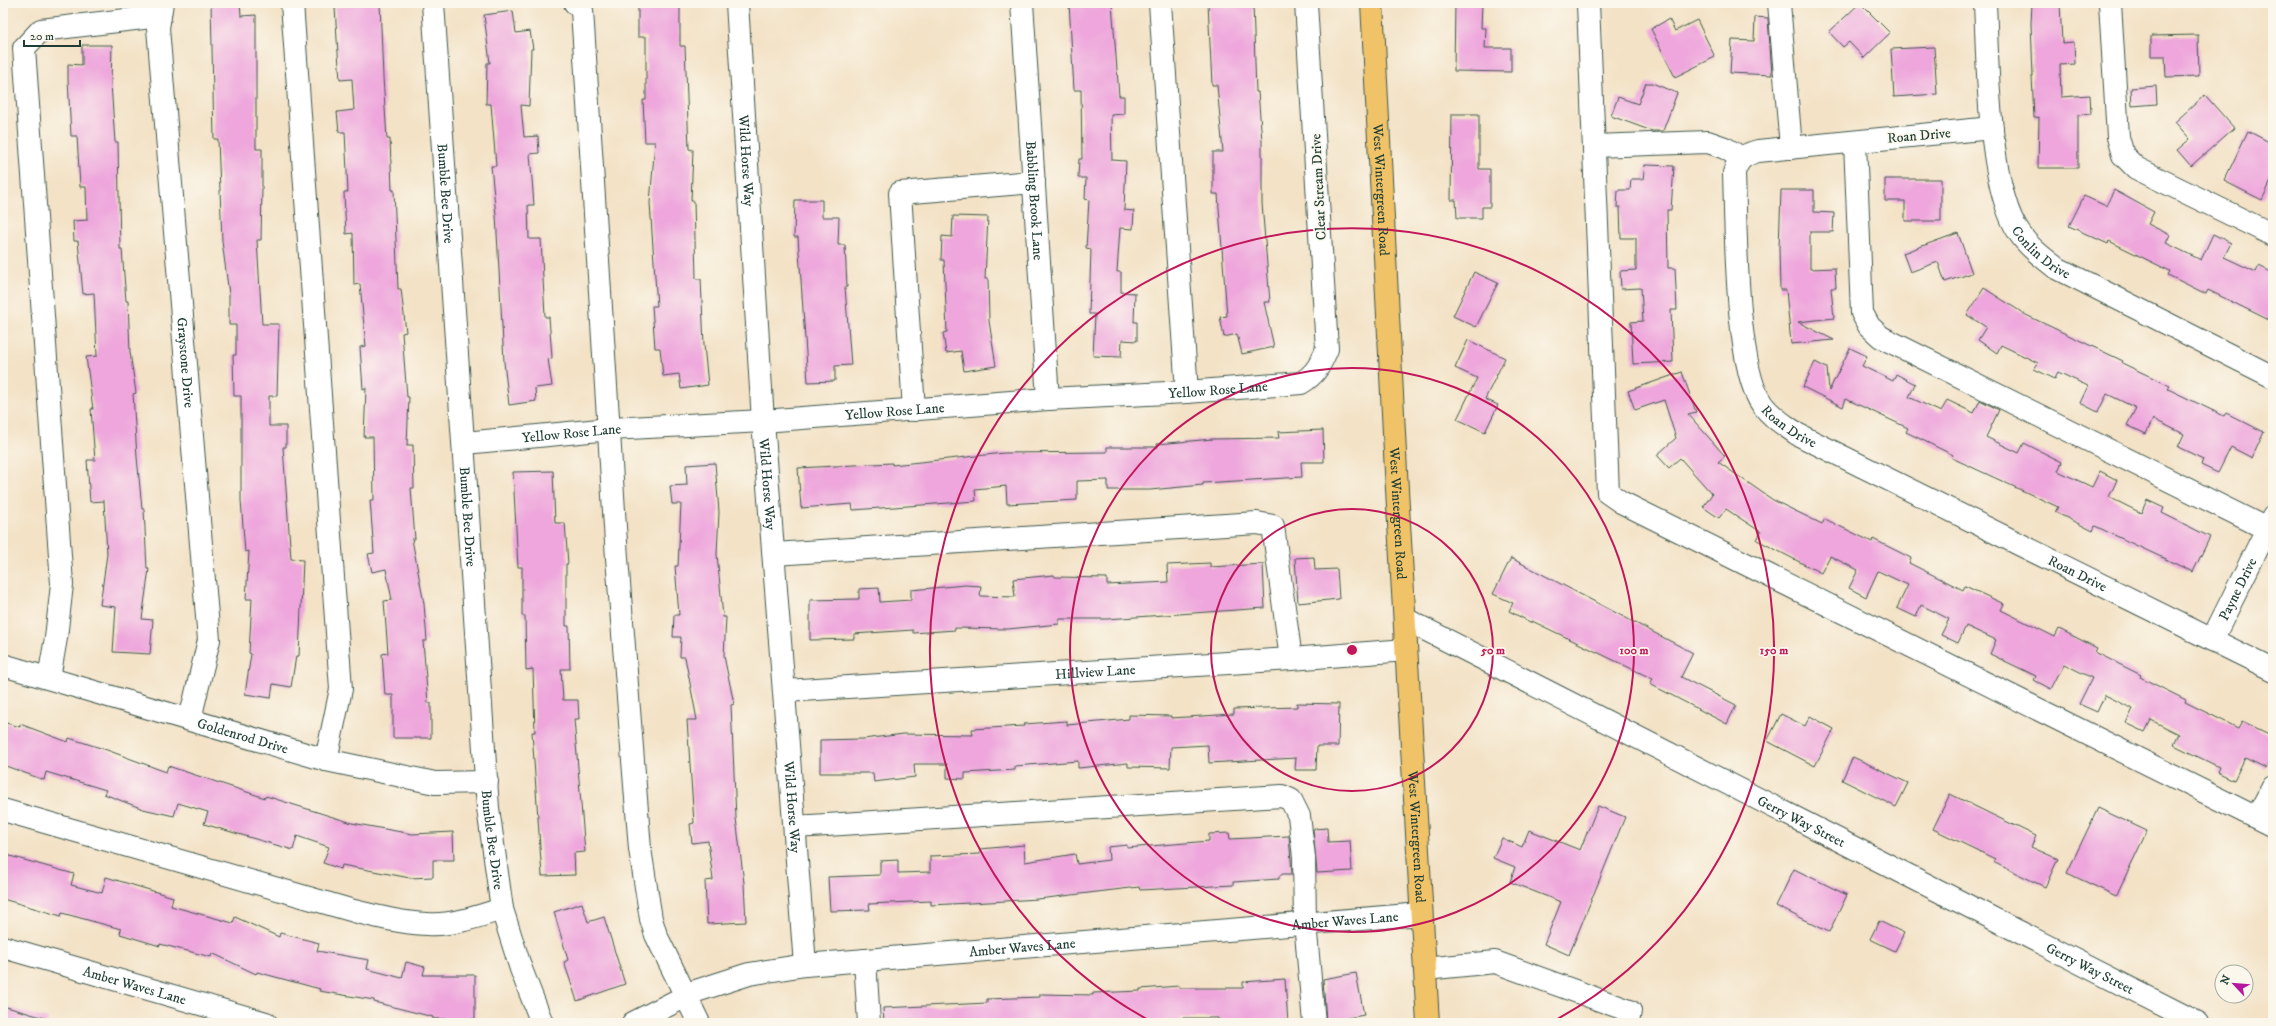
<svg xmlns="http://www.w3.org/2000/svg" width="2276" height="1026" font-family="'IM FELL DW Pica',serif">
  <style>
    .building { fill: #eea6dc }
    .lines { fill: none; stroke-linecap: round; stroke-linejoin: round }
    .minor-casing { stroke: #3f564a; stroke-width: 24 }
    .major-casing { stroke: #3f564a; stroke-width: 24 }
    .minor { stroke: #fff; stroke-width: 22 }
    .major { stroke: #f0c369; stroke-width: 22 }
    .ring { fill: none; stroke: #c2185b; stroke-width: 2 }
    .labels { text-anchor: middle; stroke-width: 3.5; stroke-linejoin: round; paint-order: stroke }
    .street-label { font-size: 14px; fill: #1f3d34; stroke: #fbf7ec }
    .centre { fill: #c2185b; stroke: #fbf7ec; stroke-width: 2 }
    .ring-label { font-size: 12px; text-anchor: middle; font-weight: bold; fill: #c2185b; stroke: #fbf7ec; stroke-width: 3.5; stroke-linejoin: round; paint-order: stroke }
  </style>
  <rect width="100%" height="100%" fill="#fbf7ec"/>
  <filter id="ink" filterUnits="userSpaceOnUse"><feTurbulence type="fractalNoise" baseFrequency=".025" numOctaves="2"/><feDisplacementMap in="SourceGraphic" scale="8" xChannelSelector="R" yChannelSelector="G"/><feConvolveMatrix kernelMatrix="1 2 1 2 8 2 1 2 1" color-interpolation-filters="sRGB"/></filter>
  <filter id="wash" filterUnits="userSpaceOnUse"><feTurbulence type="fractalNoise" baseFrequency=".012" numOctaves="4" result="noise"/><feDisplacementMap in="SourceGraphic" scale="16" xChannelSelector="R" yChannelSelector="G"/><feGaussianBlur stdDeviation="0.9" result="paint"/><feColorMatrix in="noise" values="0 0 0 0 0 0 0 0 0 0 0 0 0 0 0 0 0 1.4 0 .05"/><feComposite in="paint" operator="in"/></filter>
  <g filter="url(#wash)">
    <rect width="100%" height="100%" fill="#f3e2c6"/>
    <g id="blocks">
      <path class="building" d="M211 3H240L241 16 256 15V149H262V189L261 240H257L262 324H279L277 396H269V426H286V447H283L291 559 303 560 299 656H296L291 687 273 684 271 698 245 694 251 654 249 653 252 599H246L249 551 245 552 241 500V396H234L233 355H236V325H229V294L222 241 218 139H214Z
        M348 3H380L383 77 387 139H390L392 190H394L398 289H401L406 332 402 333 407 397H409L407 445H413L414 488H411L415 539H412L424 604 427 641H423L428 703H431V738H393V695H385L382 654 388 653 384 601 392 600 386 569 372 572 368 554 374 553 370 500H374L373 437H364L366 388 363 389 360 347 366 346 360 284 354 285 353 233 346 234 344 192H348L345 132H339L337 112 354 110 352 79 340 80 337 39 335 7 348 6Z
        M638 3H680V46H685L689 149 693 150 691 201H694L696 279H701L704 345 708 385 681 389 679 374 663 376 660 348H655L652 306H657L650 203 655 142H645L643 100H646V37H638Z
        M1069 3H1112L1119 96H1124V114L1111 115 1112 160 1126 161 1124 210 1134 211 1133 229 1120 228 1117 272H1121V292L1135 293 1134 322H1137V341L1122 340 1121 357 1093 356 1095 314H1089L1091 249 1086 248 1089 200 1085 199 1086 178H1078L1079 159H1082L1081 90H1074Z
        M1208 3H1253L1256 92H1258L1262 141V203L1270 302H1264L1274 347 1242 354 1237 334 1224 337 1220 317 1227 316 1218 194H1213V152H1223L1217 85H1212Z
        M1455 3H1482L1481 28H1486L1485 48H1511V72L1454 71Z
        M1860 3 1890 33 1864 58 1849 42 1843 47 1829 32Z
        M2032 3H2060L2062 43 2074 42 2075 64 2060 65 2061 97 2090 95 2091 114 2078 115V168H2038L2039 117 2034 118 2032 76H2033L2031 23Z
        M513 11 516 33 530 31 533 49H531L529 106 521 105 524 137 538 136 539 153 530 154 534 205H528L529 239H541L545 317H549L552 358 548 359 552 386 535 388 536 401 509 405 504 362 496 215 491 166H496L491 104H486L487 63H490L484 15Z
        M1755 17 1768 18 1772 75 1730 73 1732 40 1754 41Z
        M1669 19 1675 31 1697 20 1715 57 1675 77 1651 29Z
        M2198 35 2199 76 2166 77 2165 56H2151V36Z
        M82 45H112L111 83 115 142H118L120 249H122L126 301H128L130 352 136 393 133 394 137 457 142 509H144L147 569H149L142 619 153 620 150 654 113 652 116 607 100 605 107 554 104 501 90 502 87 460H95L91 409H93L86 357 97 356 94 293 83 294 78 241H74L73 221 87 220 86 187H80L77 136H71L68 79V64L82 65Z
        M1934 47 1937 94 1894 97 1891 49Z
        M1646 83H1652L1677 93 1663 131H1652L1611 116 1618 97 1638 104Z
        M2156 86 2157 104 2132 106 2131 88Z
        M2205 95 2234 128 2191 166 2177 150 2190 139 2175 122Z
        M1452 114H1479V169H1490V207H1482V218H1457L1456 200H1451Z
        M2248 131 2273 144V177L2262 200 2224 181Z
        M1645 165 1674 166 1671 210H1667L1668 268H1675L1677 310H1671L1673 362 1633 364 1631 322 1643 321 1641 288 1621 289 1620 271 1636 270V238H1621L1620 207H1617L1618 190H1630L1631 179H1643Z
        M1885 179H1941V221H1905V201H1885Z
        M1781 190H1814V212L1834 213 1833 232H1810V269L1835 268 1836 288H1831L1834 318 1798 322 1834 340 1791 344 1786 290H1780L1779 248Z
        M2114 190 2154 212 2148 224 2170 235 2166 243 2201 260 2213 234 2231 243 2224 257 2256 272 2259 266 2273 273V322L2208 290 2206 294 2168 275 2170 271 2109 241 2108 244 2069 226 2084 196 2106 206Z
        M795 200H822V217H839L838 245H845L847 287H845L851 365 835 366V381L808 382 798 237H794Z
        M953 216 988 217 985 279H988L989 321 996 366 964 371 961 351 946 353 943 333 947 332 944 260H941L942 236 952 237Z
        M1958 233 1972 273 1945 282 1938 262 1910 272 1903 253Z
        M1474 272 1498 283 1476 327 1453 316Z
        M1984 288 2026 315 2123 361 2122 363 2170 386 2168 389 2224 416 2226 413 2264 432 2252 458 2231 447 2218 473 2201 465 2203 459 2178 447 2184 434 2153 419 2146 434 2127 425 2136 408 2107 394 2098 412 2080 403 2088 386 2058 372 2055 379 2034 369 2038 363 2001 345 1997 353 1978 340 1986 327 1967 315Z
        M1468 340 1505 358 1485 399 1498 405 1485 432 1457 419 1477 378 1455 368Z
        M1850 348 1867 356 1862 366 1893 381 1896 374 1915 384 1909 397 1941 412 1947 400 1974 413 1980 400 1999 410 1986 437 2019 453 2024 443 2062 462 2058 471 2092 487 2100 471 2117 480 2109 497 2141 513 2147 500 2164 508 2162 513 2210 537 2193 572 2095 526 2093 531 2055 512 2058 507 1952 458 1953 455 1906 432 1908 428 1846 399 1843 407 1803 387 1815 362 1827 368 1829 391Z
        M1682 372 1696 412 1688 414 1725 456 1718 462 1773 500 1822 524 1825 519 1872 542 1873 539 1911 558 1909 563 1963 590 1965 586 2004 604 2001 610 2055 637 2059 629 2097 648 2095 652 2141 675 2140 677 2186 700 2185 702 2238 728 2242 721 2273 736V754L2266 768 2245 758 2234 780 2217 772 2219 767 2174 745 2179 734 2151 720 2145 732 2126 723 2133 709 2105 695 2097 712 2079 704 2092 678 2064 664 2051 689 2034 680 2036 676 1990 654 1996 640 1966 626 1958 643 1941 635 1949 619 1921 605 1916 617 1897 608 1908 585 1878 571 1866 597 1849 588 1858 570 1830 556 1821 573 1757 540 1761 532 1726 509 1719 518 1703 507 1712 494 1680 458 1669 468 1657 455 1676 438 1664 400 1635 410 1628 391Z
        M1323 430 1324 462H1301L1302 477 1203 483V485L1150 490H1108V480L1077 481V500L1007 504 1006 486 975 489 976 501 853 510 852 504 801 508 798 468 892 463V465L1004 453 1107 452V447H1158L1157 444 1213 439 1279 438 1278 432Z
        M715 463 719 512 717 554 723 617H726L724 656 734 704 731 705 736 818 744 883 746 922 707 924 705 881 713 880 708 841 692 843 690 824 694 823 687 720H697L685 657H680L681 637H673L674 615H679L675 566H678L681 504H672L670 486 687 485 686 465Z
        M553 471 555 523H565L568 564H566V626H569L570 669H561L563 700H578L579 719H574L585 852 574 853 575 875 542 876 532 732H535L533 669 526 670 525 616H522V567H518L513 472Z
        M1314 557 1315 570 1337 569 1339 599 1298 603 1295 558Z
        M1511 558 1693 653 1681 677 1736 705 1727 724 1650 684 1653 679 1532 621V623L1509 611 1513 603 1493 594Z
        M1210 563V567L1263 564 1265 608 1107 619H1059V624L1008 629 955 628V630L913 633V630L854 634V639L810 640V600L859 599V589L879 588 880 602 911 600V590L965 585 981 586 980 596 1015 597 1013 579 1054 575 1055 577 1107 578V585L1168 582 1167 565Z
        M1297 703 1339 704 1338 746H1317L1316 770H1295L1296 758 1209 763 1208 745 1171 747 1170 768 1128 767V763L1078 768V761L1015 766V770L965 773V779L947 778V764H914L915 777 874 782 873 773H820V740L863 739 904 734 973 735 972 729 1024 726V724L1067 721V725L1129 719V715L1171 716V718L1234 714V709L1297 707Z
        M1781 714 1805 726 1810 716 1834 729 1815 766 1767 741Z
        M3 722 20 727V724L68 742 69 738 107 750 166 772 168 766 265 798 266 796 352 823 412 834 453 832 454 860H433V877L410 878 342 865 341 869 323 863 329 847 297 836 293 850 204 824 208 812 178 803 174 816 143 809 104 794 106 790 46 772 44 780 3 765Z
        M1853 757 1908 783 1896 807 1842 780Z
        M1950 794 2036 836 2031 847 2058 859 2045 887 1993 862 1995 859 1933 829Z
        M1598 806 1625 817 1569 955 1544 944 1561 902 1510 882 1515 867 1493 858 1502 838 1522 847 1529 830 1580 850Z
        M2098 808 2147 831 2116 896 2067 873Z
        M1327 828 1328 842 1350 841 1352 871 1317 873 1313 829Z
        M1229 833 1230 839 1289 836 1292 874H1283L1279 876V879L1233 882V885L1140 890 1139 887 1038 899 989 902 931 905V901L869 904 870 910 830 911 828 877 880 875V861L898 860V873L930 872V856L980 854V849L1024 845 1025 862 1075 854 1077 864 1109 860 1108 847 1127 845V848L1209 841V834Z
        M3 854 74 874 71 885 102 893 106 877 173 897 171 906 233 923 235 917 279 937 280 933 319 943 317 951 369 960 367 969 402 978 406 962 425 967 423 975H475V1019H433V1017L374 1002V1000L319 991 320 989 257 972 256 974 212 953 211 957 160 944V946L120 934 121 929 62 913 61 916 3 899Z
        M1794 869 1847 895 1829 932 1776 906Z
        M582 903 588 922 604 917 625 984 577 1001 564 962 568 960 554 912Z
        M1879 921 1904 933 1895 951 1870 939Z
        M1356 973 1364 1015 1326 1022 1323 979Z
        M1285 979 1288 1023H1218V1018H1180L1181 1023H884L883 1008 987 1003V999L1040 997V994L1093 995V993L1140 991V989L1179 986V988H1243V982Z
        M3 1006 48 1019 47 1023H3Z"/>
    </g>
  </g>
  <g filter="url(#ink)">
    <use href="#blocks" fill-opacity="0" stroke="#3f564a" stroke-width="1"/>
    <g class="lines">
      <defs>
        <g id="minor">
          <path id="s1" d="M162 3 158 28 209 640 190 719"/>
          <path d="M292 3 341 689 326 760"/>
          <path id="s2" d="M433 3 488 808 502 909 521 969 542 1023"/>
          <path d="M575 3 582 10 617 558 640 849 651 919 656 935 699 1023"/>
          <path id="s3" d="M737 3 763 421 805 965"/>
          <path id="s4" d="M1022 3 1048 399"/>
          <path d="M1160 3 1187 392"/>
          <path d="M1588 3 1608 493 1621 502 2273 826"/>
          <path d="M1779 3 1791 148"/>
          <path id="s5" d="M1985 3C1988 61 1987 188 2020 234 2029 247 2042 257 2055 267L2273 377"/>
          <path d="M2110 3 2118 137 2123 155 2136 168 2273 235"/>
          <path id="s6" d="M1992 128 1758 151C1743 155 1738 159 1734 173 1736 224 1735 367 1762 404 1771 417 1785 425 1797 434L2273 670"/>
          <path d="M1855 142 1862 313 1869 326 1881 337 2267 529"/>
          <path d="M1594 146 1708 142 1725 148 1742 158"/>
          <path d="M914 410 900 193 1034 182"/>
          <path id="s7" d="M465 443 610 429 763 421 1048 399 1187 392 1301 383C1316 374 1320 365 1327 349L1306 3"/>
          <path d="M774 554 1257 523 1273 526 1291 659"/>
          <path id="s8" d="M1405 619 2198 1023"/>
          <path id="s9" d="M2212 640 2273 517"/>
          <path id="s10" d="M3 665 326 760 435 783 487 782"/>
          <path d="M49 678 56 638 62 584 24 48 41 30 160 16"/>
          <path id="s11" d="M785 691 1291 659 1406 650"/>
          <path d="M3 810 354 911C378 917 402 923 427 924 452 926 479 916 502 909"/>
          <path d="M2257 817 2273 787"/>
          <path d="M795 827 1282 796 1291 800 1299 816 1304 857 1305 922 1314 1023"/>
          <path id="s12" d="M3 947 266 1023"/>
          <path d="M865 960 869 1023"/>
          <path d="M1425 969 1495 962 1630 1011 1628 1023"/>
          <path id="s13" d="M633 1023 696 991 749 974 805 965 1421 914"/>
        </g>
        <g id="major">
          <path id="s14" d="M1372 3 1396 472 1428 1023"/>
        </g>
      </defs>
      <use href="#minor" class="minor-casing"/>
      <use href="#major" class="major-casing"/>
      <use href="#minor" class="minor"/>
      <use href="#major" class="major"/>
    </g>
  </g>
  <g class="ring">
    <circle cx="1352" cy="650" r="141"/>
    <circle cx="1352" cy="650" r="282"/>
    <path d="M1154 1023A422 422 0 1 1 1550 1023"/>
  </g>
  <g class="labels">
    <g class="street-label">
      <text transform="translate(1919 135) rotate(-5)" y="5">Roan Drive</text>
      <text dy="5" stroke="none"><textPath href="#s3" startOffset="158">Wild Horse Way</textPath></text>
      <text transform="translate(1318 187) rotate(-93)" y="5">Clear Stream Drive</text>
      <text dy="5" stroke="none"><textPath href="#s14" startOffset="187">West Wintergreen Road</textPath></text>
      <text dy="5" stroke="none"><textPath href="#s2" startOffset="191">Bumble Bee Drive</textPath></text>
      <text dy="5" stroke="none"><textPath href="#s4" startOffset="198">Babbling Brook Lane</textPath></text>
      <text dy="5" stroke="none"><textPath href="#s5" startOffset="264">Conlin Drive</textPath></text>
      <text dy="5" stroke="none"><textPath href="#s1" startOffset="361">Graystone Drive</textPath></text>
      <text dy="5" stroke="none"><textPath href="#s7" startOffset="755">Yellow Rose Lane</textPath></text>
      <text dy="5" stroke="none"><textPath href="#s7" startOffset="431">Yellow Rose Lane</textPath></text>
      <text dy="5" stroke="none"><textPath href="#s6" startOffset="540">Roan Drive</textPath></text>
      <text dy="5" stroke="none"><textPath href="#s7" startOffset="107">Yellow Rose Lane</textPath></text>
      <text dy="5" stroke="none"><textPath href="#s3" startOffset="482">Wild Horse Way</textPath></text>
      <text dy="5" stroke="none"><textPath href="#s14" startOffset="511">West Wintergreen Road</textPath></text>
      <text dy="5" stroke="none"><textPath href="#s2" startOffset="515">Bumble Bee Drive</textPath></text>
      <text dy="5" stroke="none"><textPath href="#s6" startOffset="864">Roan Drive</textPath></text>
      <text dy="5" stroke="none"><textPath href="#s9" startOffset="57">Payne Drive</textPath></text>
      <text dy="5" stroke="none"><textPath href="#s11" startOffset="311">Hillview Lane</textPath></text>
      <text dy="5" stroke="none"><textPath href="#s10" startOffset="250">Goldenrod Drive</textPath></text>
      <text dy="5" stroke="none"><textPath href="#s3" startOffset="806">Wild Horse Way</textPath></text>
      <text dy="5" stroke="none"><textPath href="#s8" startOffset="445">Gerry Way Street</textPath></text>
      <text dy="5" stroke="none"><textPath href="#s14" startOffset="835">West Wintergreen Road</textPath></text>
      <text dy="5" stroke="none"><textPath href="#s2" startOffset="839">Bumble Bee Drive</textPath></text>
      <text dy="5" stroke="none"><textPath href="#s13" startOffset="725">Amber Waves Lane</textPath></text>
      <text dy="5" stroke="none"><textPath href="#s13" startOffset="401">Amber Waves Lane</textPath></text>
      <text dy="5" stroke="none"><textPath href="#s8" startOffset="769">Gerry Way Street</textPath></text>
      <text dy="5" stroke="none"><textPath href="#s12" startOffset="137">Amber Waves Lane</textPath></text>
    </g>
  </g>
  <circle cx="1352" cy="650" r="6" class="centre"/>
  <g class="ring-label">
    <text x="1493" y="654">50 m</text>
    <text x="1634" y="654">100 m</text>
    <text x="1774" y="654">150 m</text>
  </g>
  <rect width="2276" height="1026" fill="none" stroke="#fbf7ec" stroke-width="16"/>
  <g transform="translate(2234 984) rotate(296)"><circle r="19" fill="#fbf7ec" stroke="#a3ada2"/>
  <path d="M0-3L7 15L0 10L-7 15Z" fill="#b5179e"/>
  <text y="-6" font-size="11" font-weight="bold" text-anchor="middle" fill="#1f3d34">N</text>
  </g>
  <path d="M24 40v6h56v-6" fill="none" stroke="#1f3d34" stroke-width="2"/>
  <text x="30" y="40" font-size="12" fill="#1f3d34" stroke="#fbf7ec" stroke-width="3" paint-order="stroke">20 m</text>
</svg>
